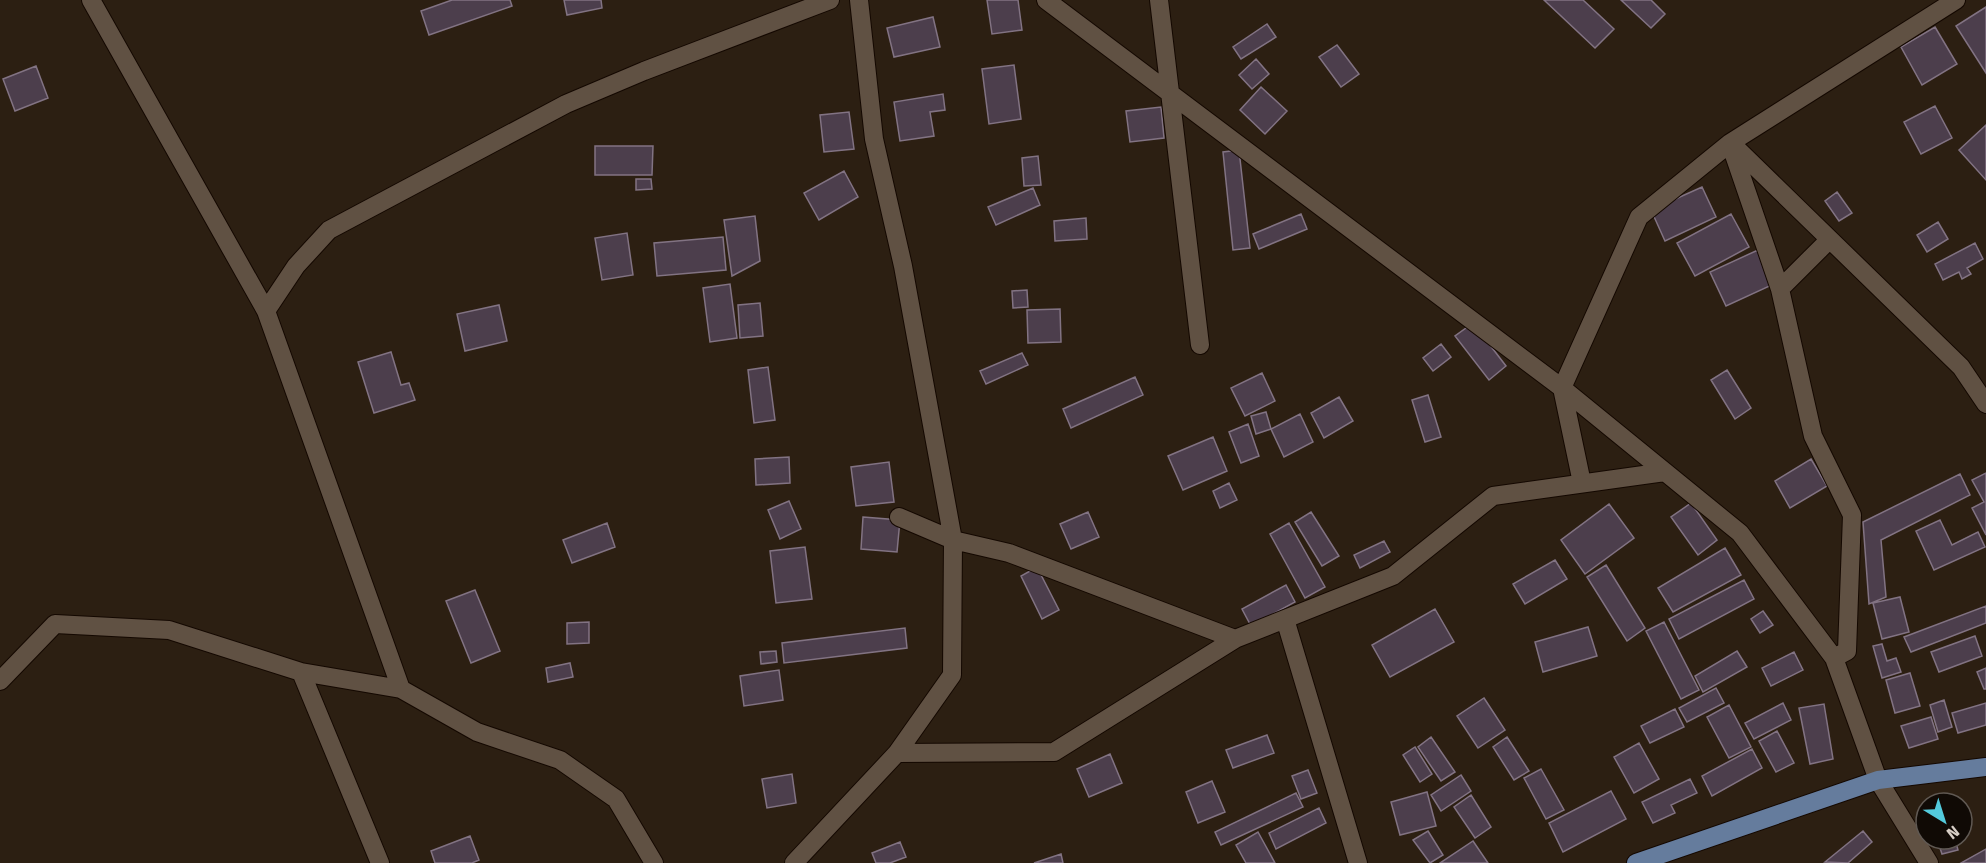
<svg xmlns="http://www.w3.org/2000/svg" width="1986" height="863" font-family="'Fira Sans',sans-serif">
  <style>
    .building { fill: #4c3e4c; stroke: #827383; stroke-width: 1.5 }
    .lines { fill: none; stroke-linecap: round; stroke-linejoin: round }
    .street-casing { stroke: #140801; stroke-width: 20 }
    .primary-casing { stroke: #140801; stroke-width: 20 }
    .street { stroke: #605143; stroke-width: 18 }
    .primary { stroke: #657c9d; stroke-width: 18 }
  </style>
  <rect width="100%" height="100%" fill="#2c1f12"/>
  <path class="building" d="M452 0H510L512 6 429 35 421 11Z
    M564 0H601L602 8 567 15Z
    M987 0H1018L1022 30 992 34Z
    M1544 0H1583L1614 29 1595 48Z
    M1621 0H1651L1665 14 1651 28Z
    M1986 7V73L1956 26Z
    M933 17 940 47 894 57 887 28Z
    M1267 24 1276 37 1241 59 1233 47Z
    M1935 27 1957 64 1922 85 1901 47Z
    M1337 45 1359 74 1341 87 1319 57Z
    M1256 59 1269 74 1252 89 1239 75Z
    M1014 65 1021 119 989 124 982 69Z
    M36 66 48 98 15 111 3 79Z
    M1261 87 1287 111 1265 134 1240 110Z
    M943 94 945 110 930 112 934 136 900 141 894 102Z
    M1935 106 1952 138 1921 154 1904 122Z
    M1161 107 1164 138 1130 142 1126 111Z
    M849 112 854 149 824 152 820 115Z
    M1986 125V180L1959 150Z
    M595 146H653L652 175H595Z
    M1239 150 1250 248 1233 250 1223 152Z
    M1038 156 1041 185 1024 186 1022 158Z
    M844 171 858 197 819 220 804 193Z
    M636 179H651L652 189 636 190Z
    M1702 187 1716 217 1665 241 1651 210Z
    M1033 188 1040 205 996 225 988 207Z
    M1837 192 1852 213 1839 221 1825 201Z
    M1301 214 1307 229 1259 249 1253 234Z
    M1731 214 1749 247 1695 276 1677 243Z
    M755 216 760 261 732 276 724 220Z
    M1086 218 1087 239 1055 241 1054 221Z
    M1938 222 1948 239 1927 252 1917 235Z
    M627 233 633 275 602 280 595 238Z
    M723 237 726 270 657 276 654 243Z
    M1975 243 1983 259 1967 268 1971 274 1962 279 1959 272 1943 280 1935 264Z
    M1758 250 1774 284 1726 306 1710 272Z
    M730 284 737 338 710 342 703 288Z
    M1027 290 1028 307 1013 308 1012 291Z
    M760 303 763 336 740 338 738 305Z
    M499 305 507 341 465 351 457 314Z
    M1060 309 1061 342 1028 343 1027 310Z
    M1473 323 1506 366 1489 380 1455 336Z
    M1441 344 1451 357 1433 371 1423 358Z
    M391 352 401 385 409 383 415 400 374 413 358 362Z
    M1022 353 1028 365 986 384 980 371Z
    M768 367 775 420 754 423 748 370Z
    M1727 370 1751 408 1735 419 1711 380Z
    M1262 373 1275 401 1245 416 1231 388Z
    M1135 377 1143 395 1071 428 1063 409Z
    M1428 395 1441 437 1425 442 1412 400Z
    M1339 397 1353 421 1324 438 1311 413Z
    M1266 412 1271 429 1256 434 1251 416Z
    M1300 414 1313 442 1284 457 1271 429Z
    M1248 424 1259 456 1241 463 1229 432Z
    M1213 437 1227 471 1183 490 1168 456Z
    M789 457 790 483 756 485 755 459Z
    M1811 459 1827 486 1790 508 1775 481Z
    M889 462 894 502 856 506 851 467Z
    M1986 473V535L1972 508 1984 502 1972 480Z
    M1960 474 1970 495 1881 540 1886 597 1869 604 1863 522Z
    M1229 483 1237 500 1220 508 1213 491Z
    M789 501 801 529 780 539 768 510Z
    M1691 503 1717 540 1698 555 1671 517Z
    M1609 504 1634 538 1585 574 1561 540Z
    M1088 512 1099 537 1071 549 1060 524Z
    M1311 512 1339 556 1322 566 1295 522Z
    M863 517 900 520 897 552 861 549Z
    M1940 520 1952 545 1978 532 1985 547 1934 570 1916 531Z
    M607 523 615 547 572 563 563 540Z
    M1289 523 1325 587 1305 598 1270 534Z
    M1384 541 1390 552 1360 568 1354 555Z
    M805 547 812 599 776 603 770 551Z
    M1725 548 1741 575 1673 612 1658 588Z
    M1555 560 1567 579 1525 604 1513 584Z
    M1606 565 1645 628 1627 641 1587 577Z
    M1037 567 1059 610 1042 619 1021 576Z
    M1744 580 1754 599 1679 639 1669 619Z
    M1286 585 1295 602 1251 626 1242 609Z
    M475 590 500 651 471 663 446 601Z
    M1900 597 1909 632 1882 639 1873 603Z
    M1986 606V623L1911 652 1904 637Z
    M1435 609 1454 642 1390 677 1372 645Z
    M1763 611 1773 625 1760 633 1751 619Z
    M589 622V643L567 644V623Z
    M1664 622 1699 690 1681 699 1646 631Z
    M1588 627 1597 656 1543 672 1535 642Z
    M905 628 907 648 784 663 782 643Z
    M1975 636 1982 656 1939 672 1931 652Z
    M1882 644 1887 661 1896 658 1901 672 1882 678 1873 646Z
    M776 651 777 662 761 664 760 652Z
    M1737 651 1747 667 1703 692 1695 676Z
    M1794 652 1803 670 1771 686 1762 668Z
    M570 663 573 677 548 682 546 668Z
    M1986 668V689H1984L1977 672Z
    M779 670 783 700 744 706 740 676Z
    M1910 673 1920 706 1895 713 1886 680Z
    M1716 688 1724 703 1687 722 1679 708Z
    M1484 698 1505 730 1478 748 1457 716Z
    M1944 700 1952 727 1938 732 1930 705Z
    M1783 703 1791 720 1754 739 1745 723Z
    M1986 703V725L1958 733 1952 713Z
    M1824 704 1833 759 1810 764 1799 708Z
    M1729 705 1751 747 1729 758 1707 717Z
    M1675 709 1684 727 1650 743 1641 726Z
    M1931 717 1938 739 1909 748 1901 726Z
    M1777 731 1794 763 1776 772 1759 741Z
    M1267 735 1274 753 1233 768 1226 750Z
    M1431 737 1455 772 1441 781 1418 747Z
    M1507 737 1529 771 1514 780 1493 747Z
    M1639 743 1659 779 1634 793 1614 757Z
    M1415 747 1432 774 1420 782 1403 755Z
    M1752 749 1762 768 1712 796 1702 776Z
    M1110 754 1122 783 1089 797 1077 769Z
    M1541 769 1564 810 1546 819 1524 778Z
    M1308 770 1317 793 1301 799 1292 776Z
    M792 774 796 803 767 808 762 779Z
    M1461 775 1471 791 1441 811 1431 795Z
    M1690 779 1697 793 1671 805 1675 813 1653 823 1642 802Z
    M1212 781 1225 812 1198 823 1186 792Z
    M1611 791 1626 819 1563 852 1549 823Z
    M1427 792 1436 826 1400 835 1391 802Z
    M1296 793 1303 807 1221 845 1215 832Z
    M1471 795 1491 827 1475 838 1454 807Z
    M1319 808 1326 823 1276 849 1269 833Z
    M1428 831 1443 855 1430 863 1413 840Z
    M1863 831 1872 842 1848 863 1825 862Z
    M1258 832 1275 863H1246L1236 845Z
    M470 836 479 860 472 863H435L431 851Z
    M1937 839H1955L1958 850 1942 854Z
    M1473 841 1488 863H1440Z
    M900 842 906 857 890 863H876L872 853Z
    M1986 849V863H1961Z
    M1061 854 1063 863H1034Z"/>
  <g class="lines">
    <defs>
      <path id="street" d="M91 0 266 311 401 689
        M1046 0 1562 388 1740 533 1834 658 1878 780 1929 863
        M1159 0 1200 345
        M1730 143 1780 289 1813 436 1852 515 1847 651 1834 658
        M1734 146 1961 367 1986 404
        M1780 289 1829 240
        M266 311 296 266 329 230 566 104 644 71 830 0
        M1582 483 1562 388 1639 217 1730 143 1956 0
        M899 517 953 540 1009 553 1235 639
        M1285 619 1358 863
        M301 672 380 863
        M0 681 55 624 169 630 301 672 401 689 477 732 560 760 616 799 654 863
        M897 753 1054 752 1235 639 1393 576 1493 496 1665 472
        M794 863 897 753 952 675 953 540 903 266 874 139 859 0"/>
      <path id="primary" d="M1636 863 1878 780 1986 767"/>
    </defs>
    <use href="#street" class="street-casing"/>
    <use href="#primary" class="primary-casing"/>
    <use href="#street" class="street"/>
    <use href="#primary" class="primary"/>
  </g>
  <g transform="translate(1944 821) rotate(142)"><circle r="28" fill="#100a05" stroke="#605953" stroke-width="1.5"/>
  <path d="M0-4.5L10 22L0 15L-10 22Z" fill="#53cadc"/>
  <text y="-9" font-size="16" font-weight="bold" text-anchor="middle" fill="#d8cfc7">N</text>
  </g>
</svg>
